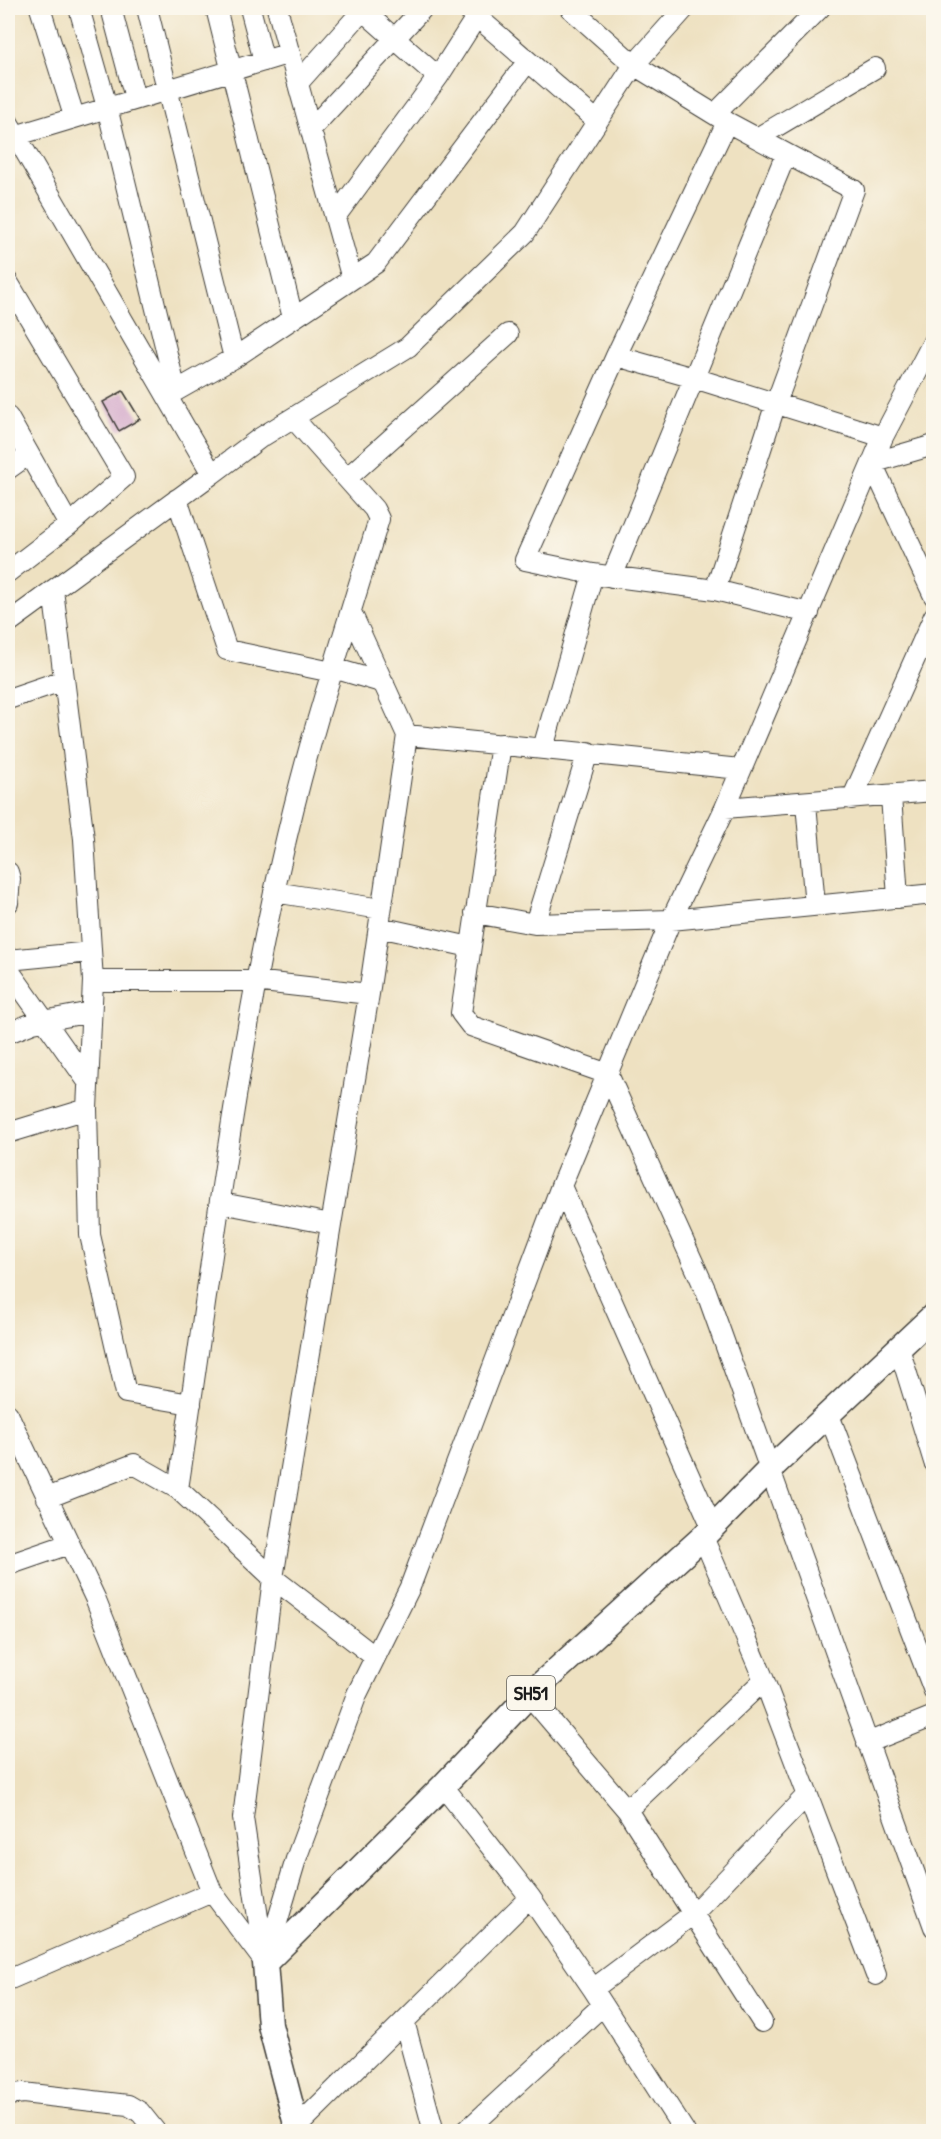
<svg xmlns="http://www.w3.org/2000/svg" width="941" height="2139" font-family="'Patrick Hand',sans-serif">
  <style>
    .building { fill: #c893c1 }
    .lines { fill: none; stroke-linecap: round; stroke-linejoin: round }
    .minor-casing { stroke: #3c3a35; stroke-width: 22 }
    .major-casing { stroke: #3c3a35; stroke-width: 27 }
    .minor { stroke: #fff; stroke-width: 20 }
    .major { stroke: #fff; stroke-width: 24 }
    .labels { text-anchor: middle; stroke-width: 4.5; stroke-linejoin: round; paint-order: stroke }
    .shield { fill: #fbf7ec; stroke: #5f5e5a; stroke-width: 1.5 }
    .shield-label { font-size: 20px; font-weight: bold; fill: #1c1c1c }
  </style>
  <rect width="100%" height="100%" fill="#fbf7ec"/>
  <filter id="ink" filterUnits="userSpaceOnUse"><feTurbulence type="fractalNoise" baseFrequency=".0167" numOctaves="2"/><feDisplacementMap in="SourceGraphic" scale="12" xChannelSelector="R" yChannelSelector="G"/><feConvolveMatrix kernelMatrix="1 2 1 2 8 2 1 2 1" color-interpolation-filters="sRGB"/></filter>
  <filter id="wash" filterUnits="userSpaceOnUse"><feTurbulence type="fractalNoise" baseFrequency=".008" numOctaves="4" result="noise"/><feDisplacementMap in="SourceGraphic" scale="24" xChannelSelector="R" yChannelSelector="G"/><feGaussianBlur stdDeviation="1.35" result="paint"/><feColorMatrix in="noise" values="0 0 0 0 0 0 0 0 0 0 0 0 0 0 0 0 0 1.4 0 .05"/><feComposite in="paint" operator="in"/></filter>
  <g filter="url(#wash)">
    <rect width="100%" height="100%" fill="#eee1c1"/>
    <g id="blocks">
      <path class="building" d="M123 391 140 419 119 431 103 402Z"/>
    </g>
  </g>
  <g filter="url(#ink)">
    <use href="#blocks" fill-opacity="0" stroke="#3c3a35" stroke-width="1.5"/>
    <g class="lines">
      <defs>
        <path id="minor" d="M40 8 74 116
          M79 8 107 107 176 391
          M111 8 135 98
          M147 8 234 358 167 396
          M216 8 293 318
          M250 8 264 61
          M277 8 352 279
          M360 8 438 77
          M570 8 634 65 727 122 854 190 776 403 715 590 593 574
          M468 9 597 121
          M298 83 363 10
          M715 114 820 8
          M8 122 212 474 8 623
          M311 129 423 8
          M8 138 290 53
          M757 138 875 68
          M335 217 438 77 482 8
          M8 282 124 477 69 525
          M616 356 727 122
          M234 358 376 263 528 61
          M8 417 69 525 8 572
          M294 419 374 509 379 519 332 672
          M934 445 872 463 934 596
          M8 469 29 454
          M212 474 260 438 408 347 525 233 634 65 685 8
          M347 478 508 334
          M177 499 227 650 332 672C248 936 220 1215 178 1489L273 1578 375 1657
          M612 577 786 154
          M53 590 84 839 93 981H254L369 994
          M715 590 809 613
          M351 612 407 735
          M333 668 384 683
          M8 699 64 680
          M501 744 461 1013 471 1026 608 1074 706 1291 934 1927
          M543 748 593 574 525 560 616 356 694 378 883 437
          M588 752 535 924 671 920 934 894
          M891 796 898 898
          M852 799 934 616
          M806 803 815 906
          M725 808 934 791
          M8 872 10 879 8 903
          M274 892 381 909
          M475 913 535 924
          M379 927 470 947
          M8 960 91 952
          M8 969 88 1082
          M8 1033 33 1023 91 1012
          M87 1109 90 1235 126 1393 191 1404
          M8 1133 87 1109 93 981
          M561 1186 712 1527
          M221 1203 331 1224
          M899 1348 934 1462
          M8 1414 96 1600 212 1892 263 1960
          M829 1415 934 1691
          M47 1498 134 1464 178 1489
          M703 1537 764 1680 876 1975
          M8 1565 69 1544
          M529 1695 627 1810 762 2022
          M867 1743 934 1716
          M443 1786 530 1897 593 1989 685 2132
          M627 1810 764 1680
          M264 1957 243 1818 273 1578 369 994 407 735 740 769
          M265 1963 296 1859 357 1694 410 1587 561 1186 671 920 725 808 883 437 934 340
          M8 1980 212 1892
          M593 1989 693 1914 807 1795
          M404 2021 434 2132
          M8 2095 23 2093 128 2105 140 2112 156 2132
          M297 2127 530 1897
          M465 2132 603 2005"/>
        <path id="major" d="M298 2132 270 2025 265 1963 443 1786 529 1695 703 1537 768 1471 934 1315"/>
      </defs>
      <use href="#minor" class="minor-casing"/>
      <use href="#major" class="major-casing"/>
      <use href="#minor" class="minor"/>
      <use href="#major" class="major"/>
    </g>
  </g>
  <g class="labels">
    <rect class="shield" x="507" y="1676" width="48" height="34" rx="4.5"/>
    <g class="shield-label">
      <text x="531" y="1700">SH51</text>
    </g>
  </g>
  <rect width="941" height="2139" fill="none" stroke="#fbf7ec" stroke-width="30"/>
</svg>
